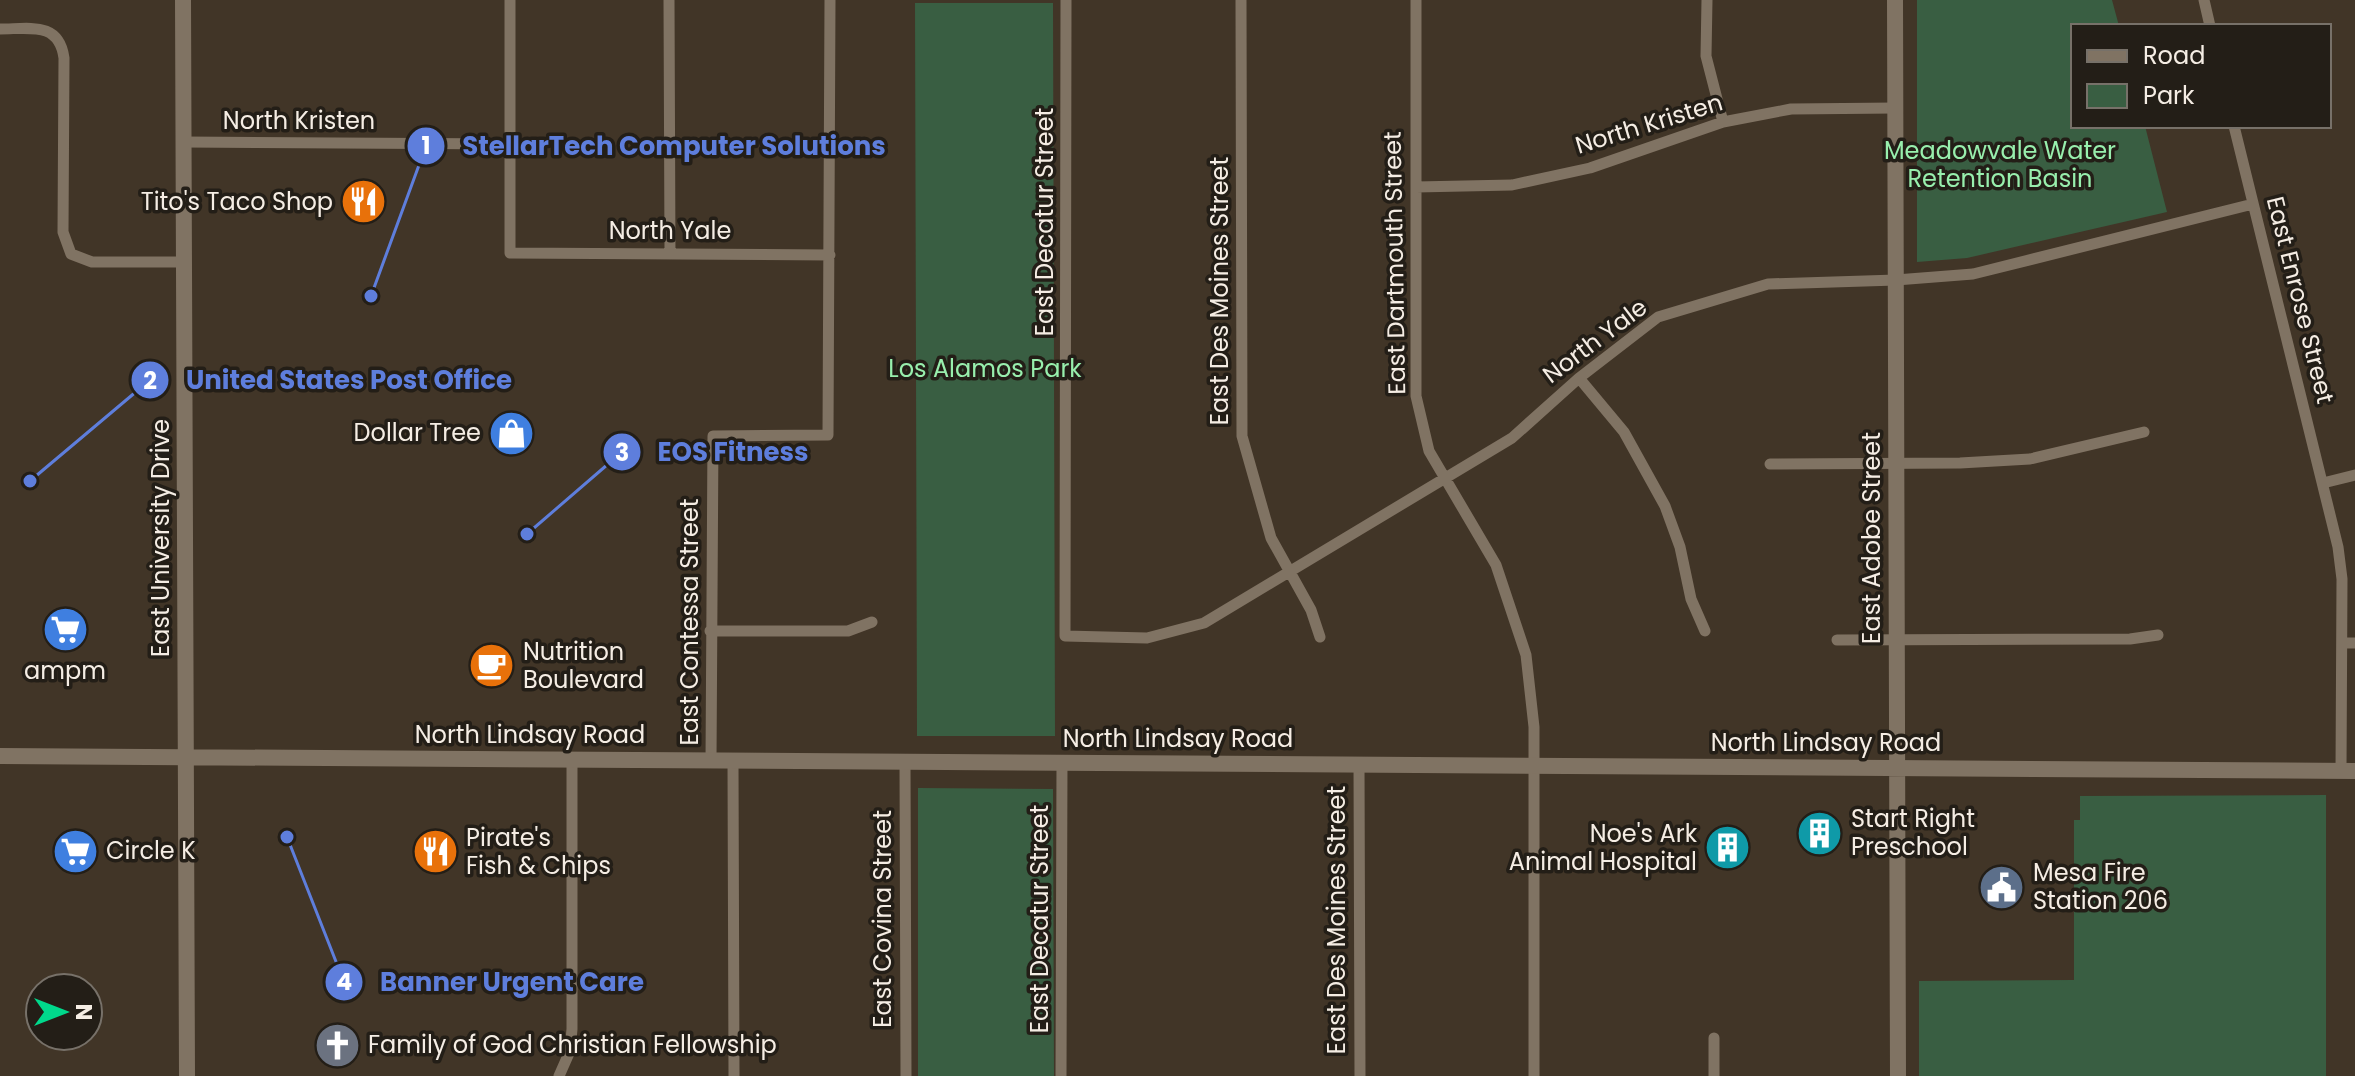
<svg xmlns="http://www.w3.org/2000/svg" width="2355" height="1076" font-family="Poppins,sans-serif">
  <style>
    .green { fill: #395e42 }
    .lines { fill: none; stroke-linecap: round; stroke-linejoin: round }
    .street { stroke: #807363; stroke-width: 11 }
    .secondary { stroke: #807363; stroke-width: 16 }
    .labels { text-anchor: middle; stroke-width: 7; stroke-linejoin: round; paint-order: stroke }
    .street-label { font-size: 24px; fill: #f5ede4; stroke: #231e17 }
    .park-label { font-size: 24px; fill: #98efad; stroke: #231e17 }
    .poi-label { font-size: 24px; fill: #f5ede4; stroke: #231e17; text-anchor: start }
    .leader { fill: none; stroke: #5e7edc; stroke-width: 3 }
    .callout-dot { fill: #5e7edc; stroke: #231e17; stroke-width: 3 }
    .mark-label { font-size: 24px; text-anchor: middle; font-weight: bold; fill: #fff }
    .callout-label { font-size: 26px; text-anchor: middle; font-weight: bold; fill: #5e7edc; stroke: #231e17; stroke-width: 7; stroke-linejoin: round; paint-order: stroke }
  </style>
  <rect width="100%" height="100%" fill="#413527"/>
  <path class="green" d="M1917 0H2112L2119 26H2073V126H2145L2167 212 1967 258 1917 262Z
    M915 3H1053L1055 736H917Z
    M918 788 1053 789 1054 1076H918Z
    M2326 795V1076H1919V981L2074 980V820H2080V796Z"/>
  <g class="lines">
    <path class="street" d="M510 0V253L830 255
      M669 0 670 253
      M1066 0 1065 636 1147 638 1204 623 1512 438 1579 378 1658 317 1768 284 1896 280 1973 274 2253 204
      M1241 0 1242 436 1271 538 1311 610 1320 637
      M1416 0V396L1429 451 1496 565 1526 655 1534 727V1076
      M1707 0 1706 56 1723 122
      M2204 0 2210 26
      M0 29C29 29 59 21 64 58L63 232 71 254 92 262H184
      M2234 126 2338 547 2342 579 2341 771
      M184 142 510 144
      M1416 187 1512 185 1590 168 1723 122 1791 109 1895 108
      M1579 378 1624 432 1665 506 1680 547 1691 599 1705 631
      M1770 464 1960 463 2030 459 2144 432
      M2323 483 2355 475
      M710 631H848L872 622
      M1837 640 2130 639 2158 635
      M2342 643H2355
      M711 761 713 436 828 435 830 0
      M733 761 734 1076
      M905 762 906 1076
      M1359 764 1360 1076
      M1714 1038V1076
      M559 1076 570 1051 572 1029V760
      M1061 1076 1062 762"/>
    <path class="secondary" d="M183 0 187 1076
      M1895 0 1898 1076
      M0 756 2355 771"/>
  </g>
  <defs>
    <symbol id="restaurant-disc" viewBox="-11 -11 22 22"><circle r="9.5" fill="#e8710a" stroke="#231e17"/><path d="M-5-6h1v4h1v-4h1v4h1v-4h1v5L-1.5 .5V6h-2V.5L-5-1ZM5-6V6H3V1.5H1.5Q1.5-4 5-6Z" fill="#fff"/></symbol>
    <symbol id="shop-disc" viewBox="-11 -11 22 22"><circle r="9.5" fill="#3f7fe0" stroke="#231e17"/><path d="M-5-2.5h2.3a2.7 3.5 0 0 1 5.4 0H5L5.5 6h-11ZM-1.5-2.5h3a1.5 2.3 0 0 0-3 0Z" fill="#fff"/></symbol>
    <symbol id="supermarket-disc" viewBox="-11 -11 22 22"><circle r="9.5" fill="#3f7fe0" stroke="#231e17"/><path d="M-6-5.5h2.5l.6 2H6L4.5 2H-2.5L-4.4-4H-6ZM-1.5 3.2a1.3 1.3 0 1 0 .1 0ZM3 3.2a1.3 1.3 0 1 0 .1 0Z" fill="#fff"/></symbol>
    <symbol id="cafe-disc" viewBox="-11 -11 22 22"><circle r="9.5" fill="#e8710a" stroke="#231e17"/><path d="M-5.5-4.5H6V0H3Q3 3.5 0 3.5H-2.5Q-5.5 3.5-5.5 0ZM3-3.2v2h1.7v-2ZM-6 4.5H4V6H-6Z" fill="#fff"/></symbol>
    <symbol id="building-disc" viewBox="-11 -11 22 22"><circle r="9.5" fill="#0f9aa8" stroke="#231e17"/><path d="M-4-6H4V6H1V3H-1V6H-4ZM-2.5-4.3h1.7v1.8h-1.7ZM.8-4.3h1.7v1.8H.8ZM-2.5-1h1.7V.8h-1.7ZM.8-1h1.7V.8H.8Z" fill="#fff"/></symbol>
    <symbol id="civic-disc" viewBox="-11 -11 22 22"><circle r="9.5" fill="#5c6f8a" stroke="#231e17"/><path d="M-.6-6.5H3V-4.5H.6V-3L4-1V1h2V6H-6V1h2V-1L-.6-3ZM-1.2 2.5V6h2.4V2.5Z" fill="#fff"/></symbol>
    <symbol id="church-disc" viewBox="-11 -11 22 22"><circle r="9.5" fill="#6b7280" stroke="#231e17"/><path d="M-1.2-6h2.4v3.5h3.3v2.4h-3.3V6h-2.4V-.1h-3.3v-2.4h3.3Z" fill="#fff"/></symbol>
  </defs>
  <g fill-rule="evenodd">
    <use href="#restaurant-disc" x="338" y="176" width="51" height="51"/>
    <use href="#shop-disc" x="486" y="408" width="51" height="51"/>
    <use href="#supermarket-disc" x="40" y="604" width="51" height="51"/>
    <use href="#cafe-disc" x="466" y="640" width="51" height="51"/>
    <use href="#building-disc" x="1794" y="808" width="51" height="51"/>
    <use href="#building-disc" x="1702" y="822" width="51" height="51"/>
    <use href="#supermarket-disc" x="50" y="826" width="51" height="51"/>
    <use href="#restaurant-disc" x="410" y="826" width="51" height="51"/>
    <use href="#civic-disc" x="1976" y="862" width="51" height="51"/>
    <use href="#church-disc" x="312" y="1020" width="51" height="51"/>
  </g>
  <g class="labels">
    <g class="street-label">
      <text x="299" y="129">North Kristen</text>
      <text transform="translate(1649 124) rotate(-17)" y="8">North Kristen</text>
      <text transform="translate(1045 222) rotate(-90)" y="8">East Decatur Street</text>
      <text x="670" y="239">North Yale</text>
      <text transform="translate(1395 263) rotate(-91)" y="8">East Dartmouth Street</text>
      <text transform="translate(1220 291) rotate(-90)" y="8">East Des Moines Street</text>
      <text transform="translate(2300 300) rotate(76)" y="8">East Enrose Street</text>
      <text transform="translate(1595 341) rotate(-37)" y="8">North Yale</text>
      <text transform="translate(161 538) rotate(-90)" y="8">East University Drive</text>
      <text transform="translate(1872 538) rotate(-90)" y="8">East Adobe Street</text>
      <text transform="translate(690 622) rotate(-90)" y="8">East Contessa Street</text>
      <text x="530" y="743">North Lindsay Road</text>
      <text x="1178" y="747">North Lindsay Road</text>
      <text x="1826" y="751">North Lindsay Road</text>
      <text transform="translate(883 919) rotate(-90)" y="8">East Covina Street</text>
      <text transform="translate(1040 919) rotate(-90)" y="8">East Decatur Street</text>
      <text transform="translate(1337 920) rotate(-90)" y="8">East Des Moines Street</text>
    </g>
    <g class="park-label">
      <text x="2000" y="159">Meadowvale Water<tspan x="2000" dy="28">Retention Basin</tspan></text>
      <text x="985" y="377">Los Alamos Park</text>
    </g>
    <g class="poi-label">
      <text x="333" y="210" text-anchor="end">Tito's Taco Shop</text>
      <text x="481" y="441" text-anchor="end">Dollar Tree</text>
      <text x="523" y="660">Nutrition<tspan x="523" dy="28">Boulevard</tspan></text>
      <text x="65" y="679" text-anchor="middle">ampm</text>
      <text x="1851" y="827">Start Right<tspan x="1851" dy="28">Preschool</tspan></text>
      <text x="1697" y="842" text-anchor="end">Noe's Ark<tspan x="1697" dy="28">Animal Hospital</tspan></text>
      <text x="466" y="846">Pirate's<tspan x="466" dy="28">Fish &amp; Chips</tspan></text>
      <text x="106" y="859">Circle K</text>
      <text x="2033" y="881">Mesa Fire<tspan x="2033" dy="28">Station 206</tspan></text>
      <text x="368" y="1053">Family of God Christian Fellowship</text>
    </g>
  </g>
  <path class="leader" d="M371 296L426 146M30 481L150 380M527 534L622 452M287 837L344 982"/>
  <g class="callout-dot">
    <circle cx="371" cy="296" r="8"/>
    <circle cx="30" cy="481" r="8"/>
    <circle cx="527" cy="534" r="8"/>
    <circle cx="287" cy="837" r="8"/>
    <circle cx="426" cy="146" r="20"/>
    <circle cx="150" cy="380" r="20"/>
    <circle cx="622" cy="452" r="20"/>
    <circle cx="344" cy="982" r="20"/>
  </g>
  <g class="mark-label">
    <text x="426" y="154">1</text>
    <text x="150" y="389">2</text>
    <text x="622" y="461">3</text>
    <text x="344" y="990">4</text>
  </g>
  <g class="callout-label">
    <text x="674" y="155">StellarTech Computer Solutions</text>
    <text x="349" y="389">United States Post Office</text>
    <text x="733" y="461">EOS Fitness</text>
    <text x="512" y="991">Banner Urgent Care</text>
  </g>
  <rect x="2071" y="24" width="260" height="104" fill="#231e17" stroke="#777169" stroke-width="2"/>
  <rect x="2087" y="50" width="40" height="12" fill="#807363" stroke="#777169" stroke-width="2"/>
  <text x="2143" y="64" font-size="24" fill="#f5ede4">Road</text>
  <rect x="2087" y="84" width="40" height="24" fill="#395e42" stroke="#777169" stroke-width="2"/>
  <text x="2143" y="104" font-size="24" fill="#f5ede4">Park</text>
  <g transform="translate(64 1012) rotate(90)"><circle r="38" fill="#231e17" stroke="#777169" stroke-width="2"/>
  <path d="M0-6L14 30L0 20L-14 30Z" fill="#00d98c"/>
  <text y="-12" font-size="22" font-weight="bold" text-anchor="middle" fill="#f5ede4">N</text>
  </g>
</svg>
